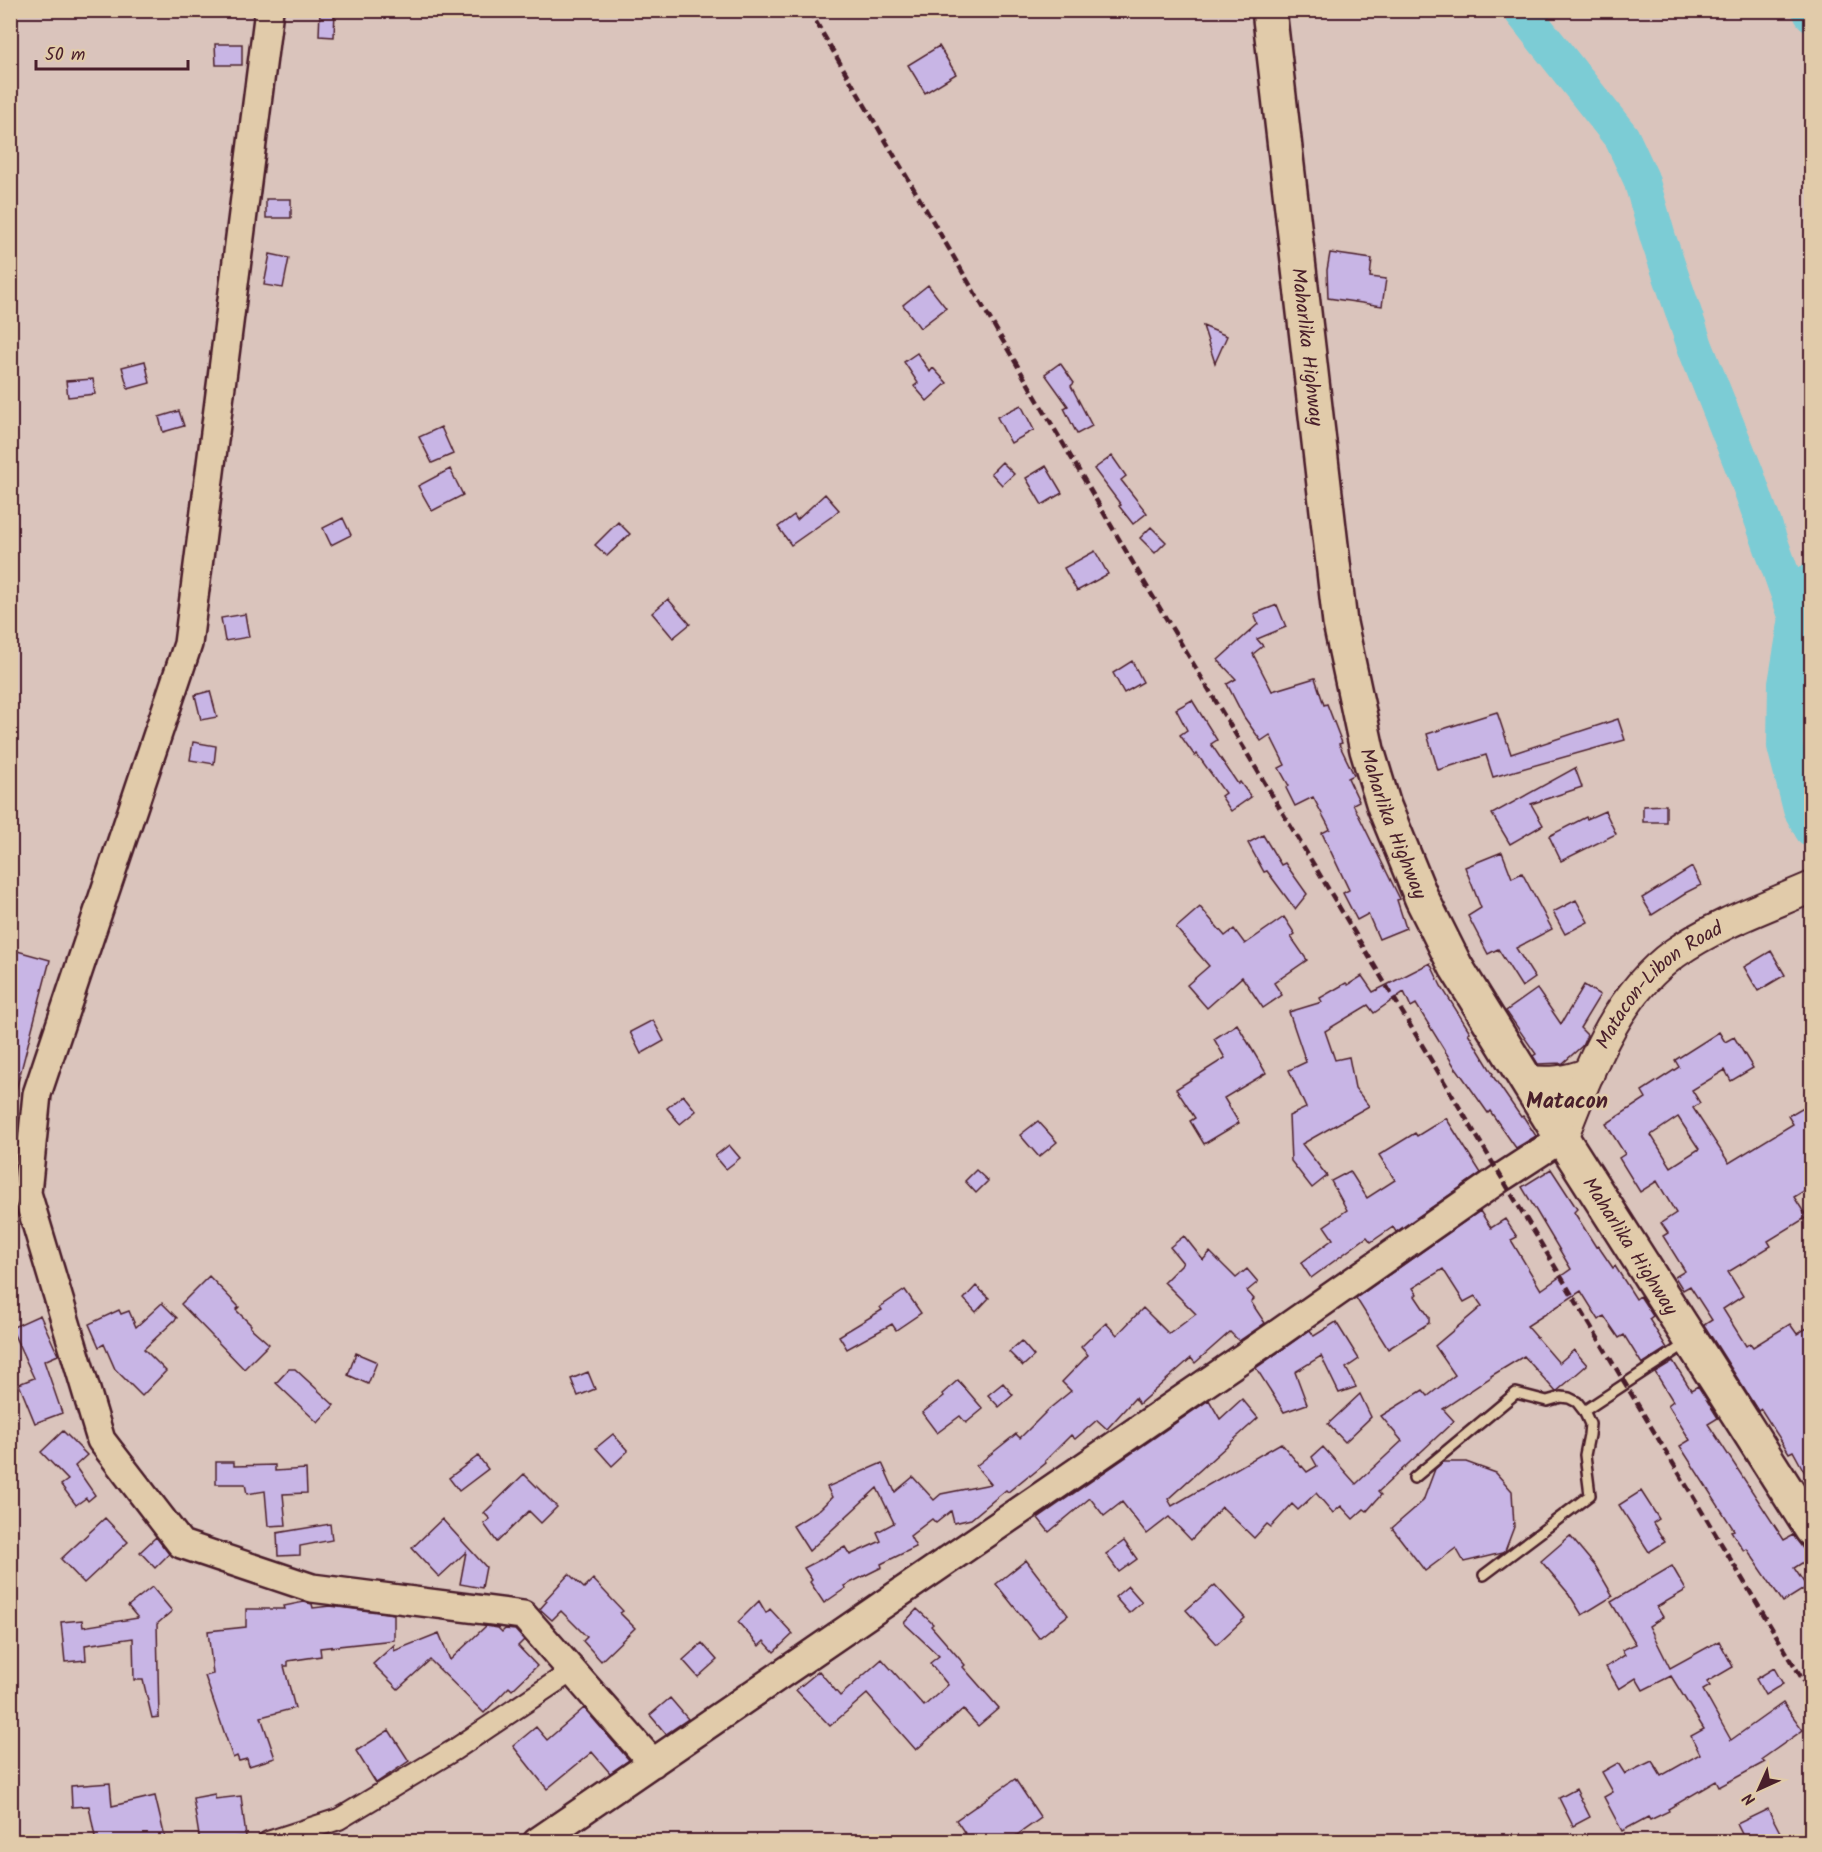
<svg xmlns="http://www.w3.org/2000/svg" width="1822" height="1852" font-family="Kalam,sans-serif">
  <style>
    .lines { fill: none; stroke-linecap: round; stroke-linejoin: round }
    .river { stroke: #7bccd5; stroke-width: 36 }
    .building { fill: #c8b5e5; stroke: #4a1f2b; stroke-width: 1.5; fill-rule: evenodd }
    .lane-casing { stroke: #4a1f2b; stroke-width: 14 }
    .street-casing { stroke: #4a1f2b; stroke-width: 24 }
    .secondary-casing { stroke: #4a1f2b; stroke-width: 32 }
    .primary-casing { stroke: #4a1f2b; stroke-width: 34 }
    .highway-casing { stroke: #4a1f2b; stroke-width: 38 }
    .lane { stroke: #e1cbaa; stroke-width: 9 }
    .street { stroke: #e1cbaa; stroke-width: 20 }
    .secondary { stroke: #e1cbaa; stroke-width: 27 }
    .primary { stroke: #e1cbaa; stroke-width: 30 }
    .highway { stroke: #e1cbaa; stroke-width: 33 }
    .rail { stroke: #4a1f2b; stroke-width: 4.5; stroke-dasharray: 9 4.5; stroke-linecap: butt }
    .labels { text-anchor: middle; stroke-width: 5; stroke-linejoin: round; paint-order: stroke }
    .street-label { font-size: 20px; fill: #4a1f2b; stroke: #e1cbaa }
    .quarter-label { font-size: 22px; font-weight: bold; fill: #4a1f2b; stroke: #e1cbaa }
  </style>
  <rect width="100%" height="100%" fill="#dac4bc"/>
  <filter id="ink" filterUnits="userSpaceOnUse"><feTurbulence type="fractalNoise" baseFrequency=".0167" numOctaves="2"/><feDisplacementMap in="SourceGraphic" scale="12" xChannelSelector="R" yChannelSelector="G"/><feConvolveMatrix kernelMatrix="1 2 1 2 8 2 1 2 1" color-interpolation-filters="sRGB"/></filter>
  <g filter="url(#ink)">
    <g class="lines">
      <path class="river" d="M1521 10 1622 138 1641 179 1658 238 1696 349 1746 474 1797 618
        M1810 10 1812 14
        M1812 580 1797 618 1786 684 1785 746 1801 809 1812 829"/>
    </g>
    <path class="building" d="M320 10H335L334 37 319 36Z
      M215 44H242V65H216Z
      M939 46 956 74 925 93 908 65Z
      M266 199H291V218H266Z
      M1330 253 1372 259 1370 277 1386 279 1382 306 1328 298 1327 270Z
      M270 254 289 258 283 288 264 285Z
      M928 285 946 308 920 328 903 305Z
      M1203 326 1227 336 1215 363Z
      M917 353 930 372 933 368 947 383 927 401 914 386 918 383 904 362Z
      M145 361 150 383 128 389 122 367Z
      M1060 363 1074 383 1071 386 1092 426 1077 434 1064 408 1068 406 1045 374Z
      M93 379 95 394 68 397 66 381Z
      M1021 405 1034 430 1011 443 997 417Z
      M179 411 184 426 163 432 159 417Z
      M441 427 453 454 432 463 419 437Z
      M1112 456 1126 476 1121 480 1147 513 1133 524 1119 506 1121 505 1094 469Z
      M1002 462 1014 474 1002 485 991 473Z
      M1046 466 1062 493 1042 505 1026 478Z
      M450 469 463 495 432 511 418 486Z
      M825 494 839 510 831 517 791 545 778 527 794 515 797 520Z
      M343 518 351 535 331 545 323 528Z
      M618 522 630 534 607 556 595 545Z
      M1151 527 1166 542 1155 553 1140 538Z
      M1095 551 1108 574 1077 591 1064 568Z
      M668 599 690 624 673 638 652 613Z
      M1277 605 1286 627 1257 639 1263 646 1253 654 1272 691 1315 678 1324 705 1327 704 1342 743 1339 744 1354 775 1348 778 1359 801 1353 804 1400 899 1397 900 1406 928 1379 939 1368 914 1357 920 1343 893 1349 890 1322 833 1330 829 1313 797 1295 806 1286 788 1289 786 1279 768 1285 765 1270 735 1261 741 1244 717 1227 684 1236 679 1218 660 1258 624 1254 614Z
      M245 614 249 637 225 641 221 618Z
      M1132 661 1143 682 1124 693 1113 673Z
      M210 691 217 717 201 720 195 695Z
      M1192 700 1217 740 1211 744 1238 784 1240 782 1251 797 1231 811 1221 796 1225 793 1197 754 1195 756 1180 735 1187 730 1176 709Z
      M1497 712 1511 754 1618 719 1625 740 1493 777 1486 755 1438 770 1427 734Z
      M193 742 216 746 214 764 190 760Z
      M1575 768 1582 787 1531 804 1543 825 1510 844 1492 814Z
      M1666 805V822H1643V806Z
      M1605 811 1616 834 1561 861 1549 836 1586 817 1587 819Z
      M1263 835 1281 865 1285 863 1307 894 1295 909 1267 871 1264 872 1248 843Z
      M1502 852 1512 878 1522 873 1552 929 1516 948 1535 978 1522 987 1498 949 1488 954 1468 916 1481 908 1465 867Z
      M1692 867 1701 885 1685 893V894L1652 915 1642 898Z
      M1576 900 1588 922 1565 934 1553 912Z
      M1200 907 1225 936 1234 929 1245 944 1284 917 1295 934 1291 937 1307 960 1274 983 1282 995 1263 1008 1242 977 1207 1008 1187 985 1209 966 1176 928Z
      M10 949 50 960 16 1090 10 1089Z
      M1771 951 1785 975 1758 991 1744 967Z
      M1430 963 1441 986 1470 1032 1468 1033 1493 1074 1492 1075 1521 1117 1523 1116 1536 1136 1516 1148 1490 1111 1488 1113 1457 1069H1456L1416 1004 1411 1007 1404 992 1374 1013 1368 1005 1325 1031 1335 1060 1349 1057 1355 1088 1369 1106 1302 1144 1327 1176 1312 1188 1291 1161 1289 1116 1306 1108 1289 1070 1306 1062 1289 1012 1322 1002 1320 998 1346 983 1348 985 1362 976 1373 992Z
      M1584 985 1600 995 1580 1028 1587 1035 1582 1046 1563 1063 1538 1064 1533 1056 1536 1054 1506 1011 1537 989 1561 1024Z
      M653 1020 664 1041 641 1054 630 1032Z
      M1237 1024 1266 1073 1224 1098 1239 1123 1204 1144 1190 1121 1195 1118 1176 1089 1225 1058 1214 1039Z
      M1719 1032 1725 1042 1734 1037 1753 1068 1731 1081 1725 1070 1692 1090 1700 1103 1693 1108 1729 1163 1793 1124 1788 1116 1812 1102V1186L1794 1197 1807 1217 1768 1241 1771 1246 1728 1272 1743 1296 1723 1309 1746 1346 1750 1343 1753 1347 1790 1324 1797 1334 1812 1325V1486L1793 1451 1789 1453 1761 1409 1758 1411 1704 1325 1712 1320 1690 1286 1683 1290 1675 1277 1685 1271 1663 1236 1668 1233 1661 1223 1676 1213 1657 1181 1640 1192 1619 1158 1625 1154 1606 1124 1646 1098 1642 1091 1679 1067 1675 1060ZM1678 1117 1699 1149 1671 1167 1651 1135Z
      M683 1095 696 1111 680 1124 667 1108Z
      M1446 1118 1481 1173 1396 1232 1393 1227 1371 1242 1367 1237 1311 1278 1301 1263 1333 1239 1324 1226 1347 1210 1331 1181 1350 1171 1367 1198 1395 1180 1379 1155 1415 1133 1417 1136Z
      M1038 1121 1057 1142 1039 1157 1020 1135Z
      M729 1145 740 1158 726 1169 715 1156Z
      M1551 1169 1577 1209 1574 1212 1596 1247 1598 1246 1613 1268 1615 1266 1636 1299 1640 1296 1653 1316 1649 1319 1667 1348 1642 1364 1624 1335 1619 1338 1604 1316 1599 1320 1581 1291 1527 1326 1559 1363 1574 1350 1587 1365 1556 1392 1524 1356 1491 1376V1377L1443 1409 1454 1421 1378 1492 1381 1495 1367 1511 1364 1509 1353 1519 1341 1506 1333 1513 1316 1493 1298 1510 1292 1504 1271 1527 1267 1524 1254 1538 1222 1507 1191 1540 1169 1517 1147 1534 1122 1502 1104 1516 1090 1498 1049 1532 1038 1518 1209 1400 1220 1419 1242 1399 1258 1418 1168 1499 1172 1506 1281 1443 1301 1467 1302 1466 1307 1472 1317 1466 1312 1457 1323 1447 1356 1484 1402 1441 1381 1416 1423 1390 1428 1396 1455 1375 1435 1346 1482 1306 1475 1296 1464 1302 1443 1269 1413 1288 1417 1294 1415 1296 1429 1317V1323L1388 1349 1356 1298 1480 1211 1491 1228 1505 1219 1517 1237 1511 1240 1541 1290 1571 1269 1522 1187Z
      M976 1170 988 1181 976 1193 965 1181Z
      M1184 1236 1203 1260 1210 1252 1236 1278 1247 1269 1258 1282 1247 1291 1254 1299 1251 1302 1265 1323 1239 1341 1230 1332 1195 1363 1191 1358 1139 1404 1135 1398 1107 1429 1097 1420 1075 1439 1071 1435 1045 1461 1046 1463 1030 1476 1029 1475 1008 1492 1006 1490 971 1519 954 1523 951 1511 936 1523 932 1519 910 1536 916 1547 881 1564 882 1567 844 1586 846 1588 824 1603 810 1582 812 1580 804 1568 845 1547 850 1555 881 1541 877 1532 894 1523 877 1488 809 1551 793 1526 820 1509 832 1497 827 1487 882 1463 895 1492 913 1477 934 1500 941 1494 991 1484 976 1466 1016 1434 1020 1438 1049 1409 1071 1391 1062 1382 1088 1355 1081 1347 1106 1323 1117 1335 1143 1308 1169 1334 1196 1314 1164 1282 1183 1263 1170 1247Z
      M209 1276 239 1307 236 1310 251 1325 250 1327 269 1344 244 1369 181 1304Z
      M976 1286 989 1298 976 1312 964 1299Z
      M905 1290 921 1313 896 1330 892 1324 847 1349 839 1336 882 1310 880 1307Z
      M162 1303 177 1318 144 1349 166 1371 142 1396 115 1369 104 1344 99 1347 89 1324 119 1310 121 1314 129 1311 136 1327Z
      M40 1315 58 1355 44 1361 62 1413 35 1423 19 1384 34 1378 11 1328Z
      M1336 1322 1359 1359 1346 1368 1356 1387 1339 1393 1321 1356 1295 1372 1307 1404 1284 1412 1256 1368 1310 1330 1314 1336Z
      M1021 1341 1034 1356 1023 1366 1009 1352Z
      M356 1353 377 1362 368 1384 348 1375Z
      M1673 1361 1691 1390 1698 1386 1718 1418 1708 1424 1784 1540 1793 1535 1810 1558 1794 1568 1807 1587 1783 1602 1747 1549 1744 1551 1731 1531 1734 1530 1680 1446 1690 1440 1668 1405 1673 1401 1655 1372Z
      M289 1369H295L334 1405 318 1423 276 1383Z
      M588 1372 595 1389 578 1396 571 1379Z
      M958 1380 983 1409 966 1423 960 1416 937 1433 922 1413 944 1396 942 1394Z
      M1003 1383 1013 1395 999 1407 988 1395Z
      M1360 1394 1371 1417 1345 1442 1328 1424Z
      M63 1431 87 1455 75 1466 95 1495 88 1501 86 1498 76 1505 61 1485 68 1480 41 1452Z
      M613 1434 628 1451 612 1466 596 1448Z
      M478 1456 488 1469 459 1491 449 1478Z
      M216 1462H234V1466L275 1465V1471L306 1469 307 1493 283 1494 286 1525 268 1526 265 1491 247 1494 245 1484H216Z
      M1443 1462H1466L1496 1473 1512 1491 1514 1527 1505 1551 1502 1553 1464 1562 1456 1548 1425 1571 1392 1528 1423 1501 1435 1469Z
      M524 1474 557 1507 541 1523 529 1511 497 1542 484 1524 490 1519 484 1513Z
      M1641 1491 1659 1519 1653 1523 1665 1542 1649 1552 1619 1505Z
      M105 1518 128 1542 84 1583 61 1559Z
      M442 1519 486 1567 482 1588 460 1584 466 1552 439 1577 412 1548Z
      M330 1524 332 1540 300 1546V1555L278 1556 277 1533Z
      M1570 1536 1596 1567 1613 1596 1582 1615 1569 1594 1541 1561Z
      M156 1537 169 1554 155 1568 140 1552Z
      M1124 1541 1137 1559 1119 1572 1106 1554Z
      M1026 1560 1068 1615 1039 1638 996 1584Z
      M1672 1566 1686 1590 1657 1607 1663 1617 1649 1626 1670 1668 1719 1641 1733 1667 1707 1682 1710 1686 1703 1690 1731 1740 1783 1703 1803 1730 1762 1759 1765 1762 1719 1787 1716 1781 1668 1809 1669 1811 1650 1820 1648 1817 1622 1831 1604 1797 1613 1792 1602 1772 1618 1763 1625 1774 1652 1761 1661 1776 1700 1754 1691 1736 1704 1729 1671 1676 1643 1690 1636 1678 1619 1689 1606 1667 1625 1655 1622 1650 1636 1644 1611 1602Z
      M569 1574 584 1588 593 1579 623 1611 620 1613 635 1628 601 1661 583 1641 587 1637 561 1611 552 1620 540 1609 547 1601 545 1600Z
      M1215 1585 1245 1618 1217 1644 1186 1610Z
      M1128 1586 1142 1602 1129 1613 1115 1597Z
      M152 1587 172 1611 157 1624 159 1717 152 1718 143 1680H134L133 1638 85 1645 86 1660 65 1662 61 1622 82 1620 83 1627 138 1618 128 1606Z
      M759 1601 766 1613 770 1609 793 1634 774 1652 764 1641 759 1646 738 1622Z
      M304 1602 312 1604 313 1608 330 1606 394 1614V1640L320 1648 321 1656 288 1661V1666H284L295 1708 261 1717 275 1758 249 1766 247 1759 239 1761 237 1756 233 1758 205 1676 213 1674 208 1631 246 1627V1609H285L284 1606Z
      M917 1609 933 1624 931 1626 965 1665 963 1667 999 1708 978 1726 963 1709 916 1750 867 1694 830 1726 796 1690 819 1671 840 1696 882 1659 924 1706 948 1685 930 1663 939 1656 904 1623Z
      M486 1626 498 1628 502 1632 505 1629 515 1630 524 1640 518 1646 537 1666 512 1690 509 1687 484 1713 430 1660 398 1689 373 1664 394 1645V1651L439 1633 450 1660Z
      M702 1643 717 1660 698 1677 683 1660Z
      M1774 1668 1783 1684 1765 1695 1756 1679Z
      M670 1698 688 1719 666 1734 650 1715Z
      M584 1708 629 1760 610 1773 592 1752 547 1789 513 1746 536 1727 547 1740Z
      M389 1730 409 1761 376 1783 356 1751Z
      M1015 1779 1041 1818 1007 1842H971L956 1820Z
      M110 1783 112 1806 155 1796 166 1842H96L89 1806 72 1807 71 1786Z
      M1576 1789 1590 1817 1573 1826 1559 1798Z
      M215 1794V1799L241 1796 246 1837 229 1838 230 1842H200L193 1798Z
      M1768 1809 1785 1842H1746L1737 1824Z"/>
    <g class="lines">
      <defs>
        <path id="lane" d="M1584 1411 1687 1343
          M1414 1478 1516 1393 1547 1401 1561 1397 1569 1398 1577 1402 1584 1411 1590 1424 1589 1435 1585 1455 1590 1495 1484 1575"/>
        <path id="street" d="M268 1842 339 1819 454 1750 572 1671"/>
        <path id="secondary" d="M269 10 188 644 37 1094 27 1193 101 1440 181 1544 312 1588 523 1615 653 1763
          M537 1842 1273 1337 1502 1177 1562 1138"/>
        <g id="primary">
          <path d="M1527 1081C1551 1083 1566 1082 1589 1073"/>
          <path id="s1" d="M1562 1138C1589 1071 1614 997 1675 953 1716 924 1766 907 1812 887"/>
        </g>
        <g id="highway">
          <path id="s2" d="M1269 10 1340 623 1367 750 1384 806 1422 899 1456 967 1562 1138 1812 1530"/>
        </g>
      </defs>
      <use href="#lane" class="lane-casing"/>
      <use href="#street" class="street-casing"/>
      <use href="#secondary" class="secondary-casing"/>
      <use href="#primary" class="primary-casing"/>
      <use href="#highway" class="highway-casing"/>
      <use href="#lane" class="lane"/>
      <use href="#street" class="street"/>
      <use href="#secondary" class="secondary"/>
      <use href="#primary" class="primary"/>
      <use href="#highway" class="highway"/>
      <path class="rail" d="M809 10 1143 580 1812 1695"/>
    </g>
  </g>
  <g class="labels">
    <g class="street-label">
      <text dy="7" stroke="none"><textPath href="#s2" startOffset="339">Maharlika Highway</textPath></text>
      <text dy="7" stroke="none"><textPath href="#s2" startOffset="825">Maharlika Highway</textPath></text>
      <text dy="7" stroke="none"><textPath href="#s1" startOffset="186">Matacon-Libon Road</textPath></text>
      <text dy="7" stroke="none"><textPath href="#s2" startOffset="1311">Maharlika Highway</textPath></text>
    </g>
    <g class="quarter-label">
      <text x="1567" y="1108">Matacon</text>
    </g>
  </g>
  <rect width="1822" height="1852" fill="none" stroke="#e1cbaa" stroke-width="36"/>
  <rect x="18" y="18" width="1786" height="1816" fill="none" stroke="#4a1f2b" stroke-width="2" filter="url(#ink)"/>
  <g transform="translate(1759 1789) rotate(225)" stroke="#e1cbaa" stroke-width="4.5" paint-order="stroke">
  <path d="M0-4.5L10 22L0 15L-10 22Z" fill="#4a1f2b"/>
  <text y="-9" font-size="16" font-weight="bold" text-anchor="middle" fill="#4a1f2b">N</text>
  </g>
  <path d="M36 60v9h152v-9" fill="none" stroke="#4a1f2b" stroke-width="3"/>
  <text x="45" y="60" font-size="18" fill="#4a1f2b" stroke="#e1cbaa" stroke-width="4.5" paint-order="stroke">50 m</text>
</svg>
